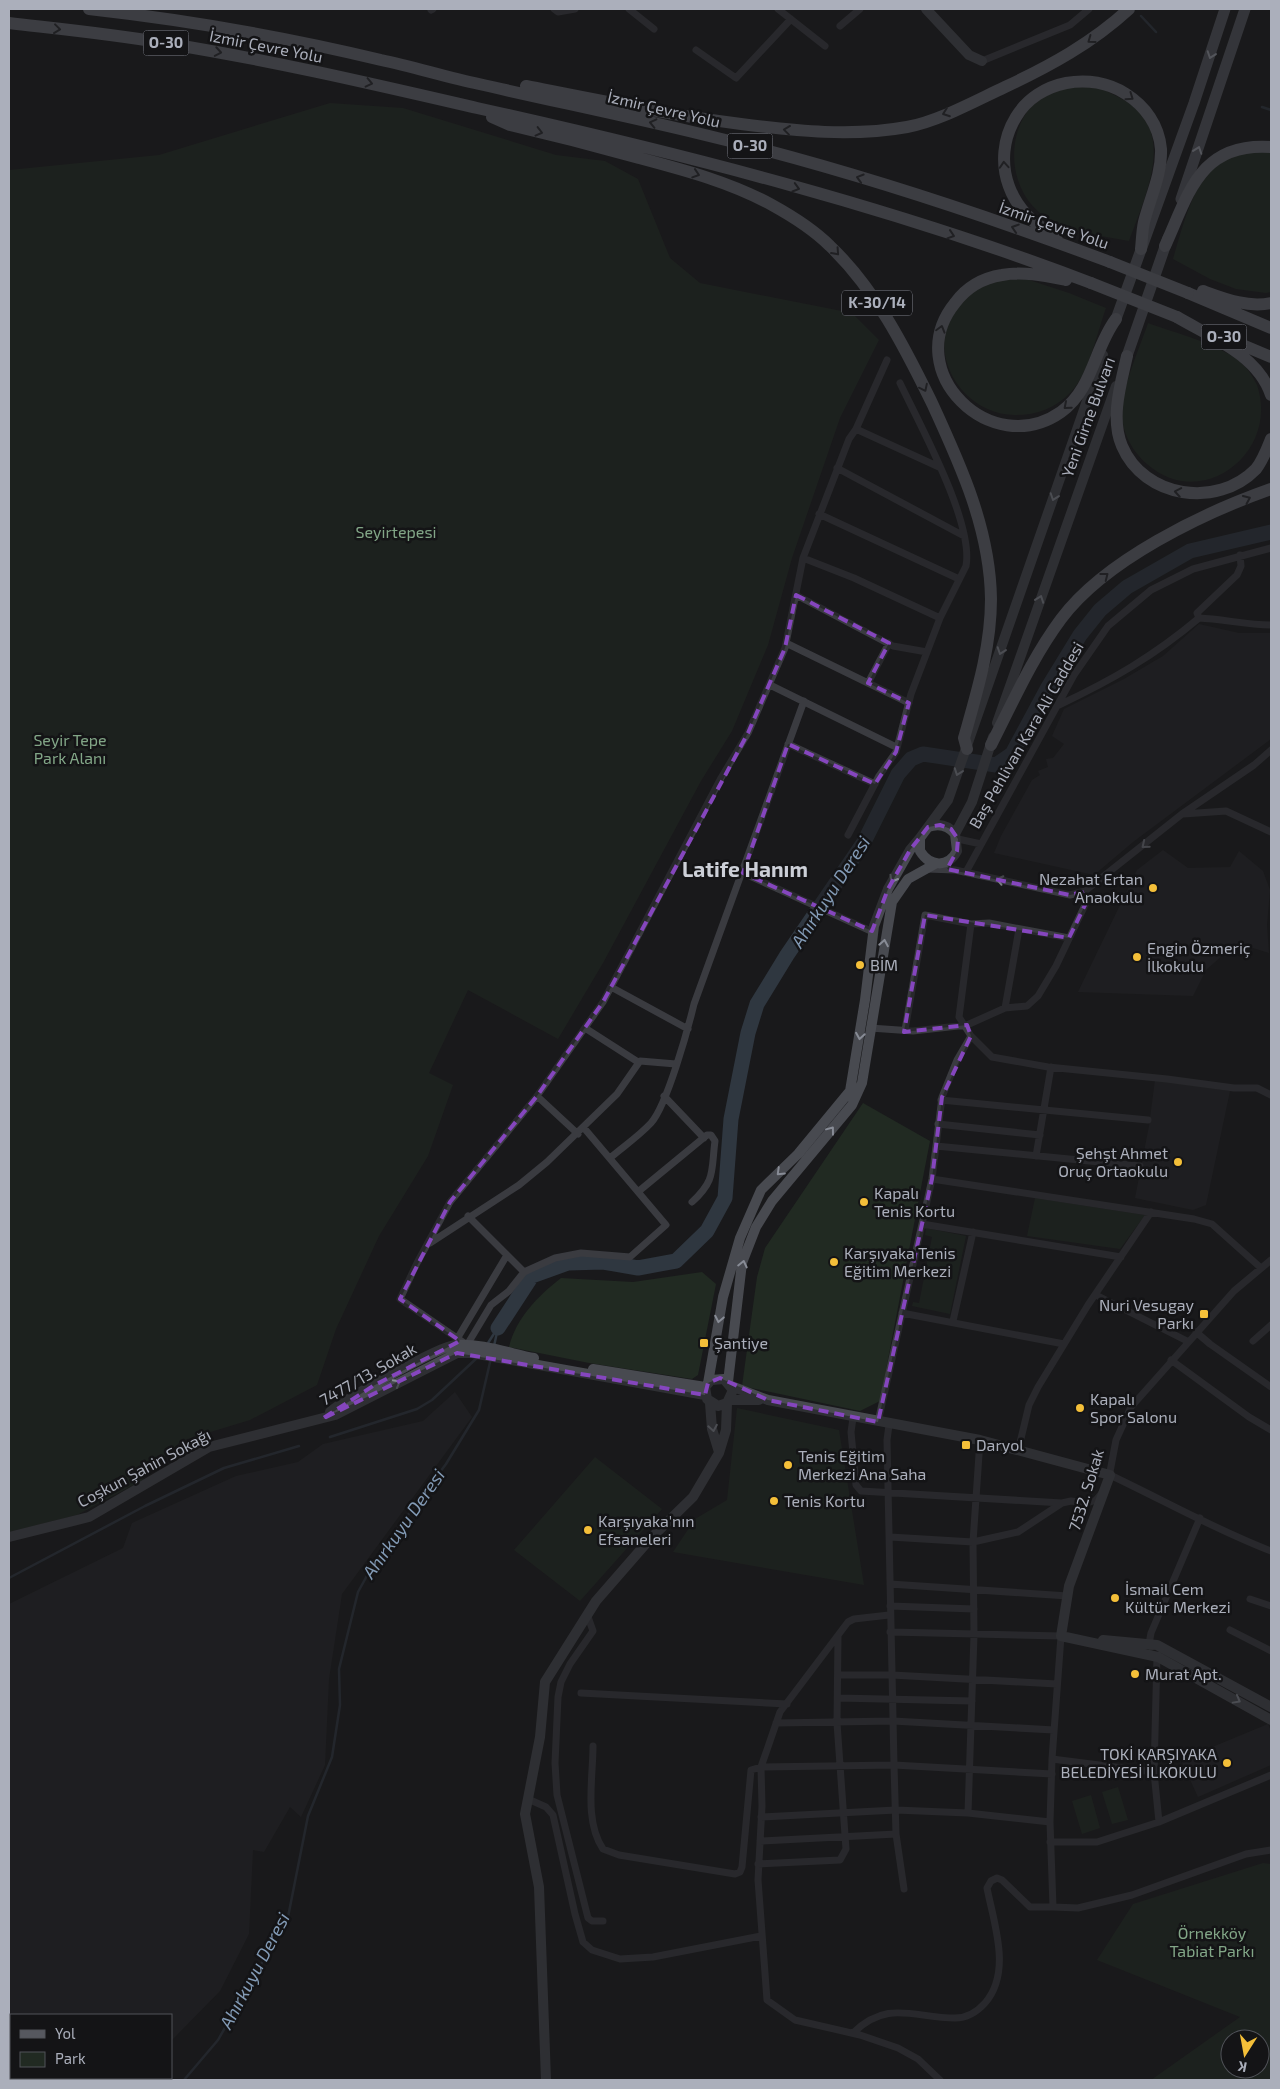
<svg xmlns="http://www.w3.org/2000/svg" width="1280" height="2089" font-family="'Exo 2',sans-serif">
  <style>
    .built { fill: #252528 }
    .green { fill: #212a22; fill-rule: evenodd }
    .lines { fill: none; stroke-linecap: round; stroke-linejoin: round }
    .stream { stroke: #2f3740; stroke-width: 2.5 }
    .river { stroke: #2f3740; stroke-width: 15 }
    .street { stroke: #3a3b40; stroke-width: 7 }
    .secondary { stroke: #484a50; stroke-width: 10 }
    .primary { stroke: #56585f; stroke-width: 11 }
    .highway { stroke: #666871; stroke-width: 12 }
    .highway-bridge { stroke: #666871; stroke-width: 12 }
    .oneway { stroke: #28292d }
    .oneway2 { stroke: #9a9ea9 }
    .oneway3 { stroke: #888c96 }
    .oneway4 { stroke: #787b84 }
    .marked { fill: none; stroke: #8546be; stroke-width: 4; stroke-dasharray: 10 6; stroke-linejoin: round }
    .poi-dot { fill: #f4bf39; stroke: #141416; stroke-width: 2 }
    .labels { text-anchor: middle; stroke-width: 5; stroke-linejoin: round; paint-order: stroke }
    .shield { fill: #141416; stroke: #7e808a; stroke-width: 1 }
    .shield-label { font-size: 15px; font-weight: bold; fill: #abafbb }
    .street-label { font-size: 16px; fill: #abafbb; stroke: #141416 }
    .park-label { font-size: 16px; fill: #82a687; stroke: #141416 }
    .poi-label { font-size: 16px; fill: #abafbb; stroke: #141416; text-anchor: start }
    .water-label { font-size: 18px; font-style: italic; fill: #839bb6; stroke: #141416 }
    .district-label { font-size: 21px; font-weight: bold; fill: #cccfd7; stroke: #141416 }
  </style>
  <rect width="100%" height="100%" fill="#19191b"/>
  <path class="built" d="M1199 624 1239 633H1271V739L1133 842 1094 875 994 853 1001 836 1032 780 1040 775 1038 771 1048 767 1046 759 1053 758 1064 744 1052 736 1064 709 1124 679 1163 656Z
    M1163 850 1188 868 1230 867 1239 851 1263 871 1270 890 1267 925 1269 953 1250 947 1224 954 1206 970 1193 996 1078 992 1137 870Z
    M1155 1080 1230 1091 1206 1205 1193 1210 1135 1198 1149 1126Z
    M455 1392 472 1417 342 1594 329 1679 325 1765 301 1817 290 1807 264 1852 253 1850 249 1934 220 1991 171 2041V2015H11V2078H135L133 2080H9V1604L123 1548 132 1523 236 1476 298 1462 323 1444 423 1421Z
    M1268 1724 1271 1731V1765L1198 1797 1181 1760Z"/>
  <path class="green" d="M1071 85C1096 86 1101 88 1122 99 1179 129 1145 196 1129 241 1103 236 1076 233 1052 221 1009 199 1002 137 1034 103 1042 95 1060 90 1071 85Z
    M330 103 403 108 556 155 605 161 638 179 670 258 700 283 852 313 879 340 840 418 792 558 768 645 732 731 701 781 603 963 558 1039 468 990 429 1073 453 1085 428 1156 379 1236 336 1329 317 1385 250 1420 181 1441 141 1481 77 1515 9 1532V170L159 155Z
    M1256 150 1271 153V292L1266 293 1236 289 1210 279 1173 259C1182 229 1195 172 1226 158 1235 154 1247 153 1256 150Z
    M1023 278 1069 293 1106 308C1097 333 1089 373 1071 392 1056 408 1037 415 1016 415 965 416 924 356 955 310 959 306 962 299 966 295 971 292 978 289 983 286 987 284 992 280 997 279 1004 277 1015 279 1023 278Z
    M1148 323C1175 333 1216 343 1239 361 1247 367 1253 377 1257 385 1280 452 1202 513 1147 464 1133 452 1122 433 1122 414 1122 386 1139 350 1148 323Z
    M863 1103 930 1141 880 1401 860 1411 742 1386 757 1277 765 1248Z
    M1035 1198 1145 1215 1120 1249 1027 1236Z
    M926 1228 966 1236 950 1314 912 1306 913 1302 919 1303 932 1237 925 1235Z
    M702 1272 716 1284 698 1375 692 1379 589 1363 509 1347C516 1318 538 1296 561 1278L633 1282Z
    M737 1408 839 1430 864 1585 673 1552 695 1519 727 1500Z
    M595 1457 662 1509 580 1601 514 1550Z
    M1118 1787 1128 1820 1112 1824 1102 1792Z
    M1091 1795 1100 1828 1082 1834 1072 1801Z
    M1263 1863 1271 1864V2080H1151L1240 2017 1097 1960 1133 1904ZM1230 2039H1260V2069H1230Z"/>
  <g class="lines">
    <path class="stream" d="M1141 16 1156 32
      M1262 107 1271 110
      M488 1343 497 1329
      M494 1346 498 1328
      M330 1437 417 1409 432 1400 479 1356
      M9 1578 145 1506 224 1468 299 1446
      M184 2080 218 2040 288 1917 308 1816 332 1757 340 1705 339 1669 358 1592 379 1554 446 1464 479 1410 491 1358"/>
    <path class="river" d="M498 1328 532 1276 568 1263 603 1262 638 1268 676 1261 707 1231 725 1198 731 1119 748 1033 757 1004 787 955 864 842 898 774 911 759 923 754 996 765 1012 754 1047 689 1080 635 1100 610 1127 587 1190 551 1271 532"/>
    <path class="street" d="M554 9 558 12 575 9
      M629 9 654 29
      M778 9 825 46
      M431 10 433 9
      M840 26 860 9
      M696 50 736 78 791 19
      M982 61 1070 25 1089 9
      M856 429 939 467
      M837 468 964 536
      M819 514 959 579
      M803 558 854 578 940 618
      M796 595 893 646 927 652
      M1199 618 1197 613 1237 575 1241 566 1240 555
      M786 643 909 703
      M868 683 889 643
      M770 685 896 747
      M1059 705C1112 680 1154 656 1199 618 1223 619 1246 625 1271 625
      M788 744 875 784
      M1183 814 1226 811 1271 832
      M848 835 879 776 896 752 911 694 940 618 966 566C974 523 920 425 900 383
      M958 839 981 844
      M927 869 955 870 1070 895 1085 891 1182 814 1254 765 1271 750
      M966 872 1074 675 1108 626 1151 590 1193 569 1271 548
      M743 873 873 932
      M971 924 959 1017 971 1036 992 1057 1048 1067 1167 1079 1234 1088H1257L1271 1095
      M611 987 688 1029
      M1005 1008 1019 929
      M585 1028 638 1062
      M870 1028 913 1031 967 1025 1005 1008 1027 1006 1038 996 1056 966 1086 903 1082 892
      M905 1030 925 915 971 924 989 923 1069 938
      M537 1096 578 1134
      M664 1096 704 1138
      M941 1100 1148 1120
      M938 1124 1040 1135
      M936 1146 1140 1166
      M1036 1156 1051 1067
      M610 1158C624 1146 639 1136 651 1123 667 1105 688 1029 694 1004L804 701
      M932 1179 1194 1219 1212 1224 1261 1268
      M639 1191 707 1135H711L715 1141C711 1171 716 1180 692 1202
      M468 1216 524 1272 509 1291 491 1305 467 1345 400 1299 417 1263 450 1202 537 1096 603 1002 721 778 748 733 785 648 803 558 849 439 856 429 887 360
      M922 1224 1121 1257
      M430 1243 519 1185 547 1162 617 1094 640 1061 676 1064
      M524 1272 555 1258 581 1253 630 1257 666 1225 584 1128
      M1096 1295 1187 1341
      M902 1313 1064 1344
      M953 1321 973 1232
      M1196 1332 1210 1344 1271 1387
      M457 1339 507 1255
      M1253 1341 1271 1325
      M1171 1360 1249 1417 1271 1430
      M853 1418 851 1432 856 1485 861 1491 1062 1503
      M878 1422 932 1179 942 1097 957 1060 971 1036
      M889 1425 887 1440 894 1765 896 1834 904 1889
      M1018 1451 1029 1405 1038 1387 1088 1305 1151 1212
      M1110 1475C1163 1500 1216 1530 1271 1551
      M1109 1477 1116 1440 1131 1407 1234 1291 1271 1260
      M890 1537 973 1542 1018 1532 1062 1503 1071 1501 1087 1503 1096 1500 1101 1494
      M890 1584 1068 1596
      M1250 1599 1271 1606
      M890 1606 974 1609
      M587 1614 593 1631 570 1664 561 1682 558 1697 555 1763 557 1795 588 1918 592 1921H603
      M889 1615 854 1619 848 1622 780 1712 761 1767 762 1806 758 1880 767 2000 795 2020 860 2035 898 2048 918 2059 940 2080
      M1230 1630 1271 1651
      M890 1632 1061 1636 1052 1759 1050 1822 1053 1907 1078 1908 1132 1895 1246 1854 1271 1850
      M1151 1647 1149 1644 1151 1633 1200 1518
      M1157 1656 1154 1772 1159 1822
      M838 1675H892L1057 1684
      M581 1693 787 1704
      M838 1698 972 1701
      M776 1723 893 1721 1054 1730
      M593 1746C593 1778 584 1821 603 1849L619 1855 735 1874 740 1872 742 1867 751 1770 761 1767 894 1765 1052 1774
      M1052 1759 1154 1772
      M528 1799 546 1807 553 1815 575 1914 583 1942 592 1950 620 1959 653 1957 761 1936
      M968 1813 974 1635 973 1542 980 1440
      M761 1817 896 1810 968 1813 1050 1822
      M760 1841 896 1834
      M1050 1842H1097L1159 1822 1271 1775
      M758 1864 840 1860 846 1849 837 1723 838 1636
      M853 2033C888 1999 914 2018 955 2018 967 2018 977 2012 985 2003 1012 1972 994 1924 987 1888L991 1881 997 1878 1002 1880 1030 1907H1053"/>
    <path class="secondary" d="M926 9 969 55 982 61
      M997 723 1116 386
      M928 827C939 823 948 825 955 834L957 851C948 868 930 867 920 851V838L948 800 1103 355
      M955 834 972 802 993 737
      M593 1369 705 1387
      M728 1382 742 1263 756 1227 772 1201 852 1105 862 1083 892 902 908 879 935 864
      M708 1383 723 1297 740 1238 761 1190 798 1154 850 1091 865 1000 874 926 888 889 910 850 920 838
      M731 1386 768 1400 980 1440 1110 1475 1069 1586 1061 1636
      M730 1400H759
      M710 1403 712 1429 719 1452
      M330 1412C343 1400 440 1346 455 1345 480 1343 509 1353 534 1358
      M9 1537 89 1517 209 1447 335 1415 457 1353H472L705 1395
      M1061 1636 1158 1657 1271 1720
      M1103 1640 1157 1645 1271 1707
      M546 2080 539 1887 525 1814 540 1737 545 1682 596 1601 650 1539 693 1497 719 1453 726 1430 727 1403 733 1390 724 1379 711 1380 705 1387 707 1399 718 1406 727 1403"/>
    <path class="primary" d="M1181 199 1245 9
      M1116 319 1194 103 1225 9
      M1127 356 1168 238"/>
    <path class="highway" d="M89 9C187 20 285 37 381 60 414 67 446 77 479 84 553 101 627 116 701 134 840 167 977 212 1110 262
      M9 23C61 29 113 34 164 43 270 60 373 84 477 108 684 154 892 207 1091 283
      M526 86C597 100 669 115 741 124 797 131 852 137 907 127 939 121 975 101 1005 87 1050 66 1092 43 1129 9
      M492 117 510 125C553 135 596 146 639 158 684 170 730 182 772 205 792 216 814 230 830 246 875 289 904 346 931 401 960 464 990 528 991 599 991 647 977 692 964 738L967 749
      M1057 235C1010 217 989 161 1016 117 1038 80 1091 71 1126 94 1145 106 1159 125 1161 149 1162 174 1150 198 1144 222 1142 231 1142 240 1141 249
      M1165 246C1189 193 1200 142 1271 147
      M1066 280C1046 276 1023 271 1002 275 983 278 966 288 955 303 900 371 991 461 1061 412 1093 389 1094 348 1116 319
      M1203 291C1225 299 1248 308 1271 303
      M1188 293 1271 328
      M1177 317C1211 337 1258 355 1271 395
      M1221 336 1271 357
      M1127 356C1121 383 1110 418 1122 446 1144 498 1217 509 1256 469 1263 460 1267 449 1271 439
      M991 745C1013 702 1032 658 1061 619 1105 560 1203 513 1271 489"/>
    <path class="highway-bridge" d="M1110 262 1188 293
      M1091 283 1177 317"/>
  </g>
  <defs><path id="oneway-chevron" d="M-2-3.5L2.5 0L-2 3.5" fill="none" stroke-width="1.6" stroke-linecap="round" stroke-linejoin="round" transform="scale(1.25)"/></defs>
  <g class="oneway">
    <use href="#oneway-chevron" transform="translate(57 29) rotate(7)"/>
    <use href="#oneway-chevron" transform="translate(1091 40) rotate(144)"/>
    <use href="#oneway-chevron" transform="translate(218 52) rotate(10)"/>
    <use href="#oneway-chevron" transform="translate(369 83) rotate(13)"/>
    <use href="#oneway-chevron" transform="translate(1130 97) rotate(35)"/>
    <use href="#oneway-chevron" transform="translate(946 113) rotate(160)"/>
    <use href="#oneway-chevron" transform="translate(653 123) rotate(-167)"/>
    <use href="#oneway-chevron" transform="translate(787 130) rotate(-173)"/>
    <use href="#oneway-chevron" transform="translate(539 132) rotate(14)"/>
    <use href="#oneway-chevron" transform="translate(1004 165) rotate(-94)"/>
    <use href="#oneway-chevron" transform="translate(696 174) rotate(18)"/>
    <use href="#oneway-chevron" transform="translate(860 178) rotate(-163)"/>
    <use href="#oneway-chevron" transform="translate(796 188) rotate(16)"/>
    <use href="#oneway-chevron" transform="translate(1015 228) rotate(-162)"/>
    <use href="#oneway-chevron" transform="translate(951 235) rotate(18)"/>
    <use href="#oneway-chevron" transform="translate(836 252) rotate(48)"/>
    <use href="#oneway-chevron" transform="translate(941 329) rotate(-74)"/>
    <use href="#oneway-chevron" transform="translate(924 388) rotate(64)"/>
    <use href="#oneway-chevron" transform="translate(1067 406) rotate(139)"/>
    <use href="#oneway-chevron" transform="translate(1178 492) rotate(-170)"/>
    <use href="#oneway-chevron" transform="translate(1247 499) rotate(-24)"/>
    <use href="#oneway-chevron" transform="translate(1105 576) rotate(-38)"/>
  </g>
  <g class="oneway2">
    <use href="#oneway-chevron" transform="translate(1211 55) rotate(109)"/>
    <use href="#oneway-chevron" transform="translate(1198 150) rotate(-71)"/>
  </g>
  <g class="oneway3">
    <use href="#oneway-chevron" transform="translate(1054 497) rotate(109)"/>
    <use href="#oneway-chevron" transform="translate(1040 599) rotate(-70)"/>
    <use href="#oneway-chevron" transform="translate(1001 651) rotate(109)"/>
    <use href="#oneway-chevron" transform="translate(958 772) rotate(110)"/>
    <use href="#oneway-chevron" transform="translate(893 879) rotate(120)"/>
    <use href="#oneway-chevron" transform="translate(884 943) rotate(-80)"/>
    <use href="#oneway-chevron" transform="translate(860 1036) rotate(99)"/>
    <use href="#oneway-chevron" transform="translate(831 1130) rotate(-53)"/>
    <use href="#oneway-chevron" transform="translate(780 1172) rotate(136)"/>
    <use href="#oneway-chevron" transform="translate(743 1264) rotate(-77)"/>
    <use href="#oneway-chevron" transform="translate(719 1319) rotate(101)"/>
    <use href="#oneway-chevron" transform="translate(397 1383) rotate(-28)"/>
    <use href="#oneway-chevron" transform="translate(713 1428) rotate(80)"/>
    <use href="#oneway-chevron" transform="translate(1237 1700) rotate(29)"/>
  </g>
  <g class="oneway4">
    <use href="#oneway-chevron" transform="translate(1145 845) rotate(141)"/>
    <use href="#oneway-chevron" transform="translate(1000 880) rotate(-168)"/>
  </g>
  <path d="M0 0H1280V2089H0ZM796 595 889 643 868 683 909 703 896 752 875 784 788 744 743 873 872 931 888 889 910 850 928 827 940 825 951 829 958 839 957 851 947 869 1070 895 1082 892 1086 903 1069 938 925 915 904 1032 967 1025 971 1036 942 1097 932 1179 878 1422 768 1400 720 1378 708 1383 705 1395 457 1353 322 1419 373 1386 460 1341 400 1299 450 1202 537 1096 603 1002 748 733 785 648Z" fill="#19191b" fill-opacity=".55" fill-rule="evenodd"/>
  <path class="marked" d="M796 595 889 643 868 683 909 703 896 752 875 784 788 744 743 873 872 931 888 889 910 850 928 827 940 825 951 829 958 839 957 851 947 869 1070 895 1082 892 1086 903 1069 938 925 915 904 1032 967 1025 971 1036 942 1097 932 1179 878 1422 768 1400 720 1378 708 1383 705 1395 457 1353 322 1419 373 1386 460 1341 400 1299 450 1202 537 1096 603 1002 748 733 785 648Z"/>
  <g class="poi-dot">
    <circle cx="1153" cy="888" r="5"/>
    <circle cx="1137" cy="957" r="5"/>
    <circle cx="860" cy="965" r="5"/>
    <circle cx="1178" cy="1162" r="5"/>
    <circle cx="864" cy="1202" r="5"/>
    <circle cx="834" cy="1262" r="5"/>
    <rect x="1199" y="1309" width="10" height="10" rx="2.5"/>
    <rect x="699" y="1338" width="10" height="10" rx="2.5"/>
    <circle cx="1080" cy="1408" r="5"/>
    <rect x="961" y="1440" width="10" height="10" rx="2.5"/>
    <circle cx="788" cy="1465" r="5"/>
    <circle cx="774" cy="1501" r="5"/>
    <circle cx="588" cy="1530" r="5"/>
    <circle cx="1115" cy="1598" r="5"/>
    <circle cx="1135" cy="1674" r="5"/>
    <circle cx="1227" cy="1763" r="5"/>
  </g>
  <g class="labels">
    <g class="shield">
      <rect x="143.5" y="30.5" width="45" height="25" rx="4"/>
      <rect x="727.5" y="133.5" width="45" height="25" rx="4"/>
      <rect x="842" y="290.5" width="70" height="25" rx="4"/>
      <rect x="1201.5" y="324.5" width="45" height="25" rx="4"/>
    </g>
    <g class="shield-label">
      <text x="166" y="48">O-30</text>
      <text x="750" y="151">O-30</text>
      <text x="877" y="308">K-30/14</text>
      <text x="1224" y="342">O-30</text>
    </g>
    <g class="street-label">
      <text transform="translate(266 46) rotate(11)" y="6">İzmir Çevre Yolu</text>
      <text transform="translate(664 109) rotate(13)" y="6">İzmir Çevre Yolu</text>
      <text transform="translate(1054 225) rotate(19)" y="6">İzmir Çevre Yolu</text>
      <text transform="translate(1088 417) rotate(-70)" y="6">Yeni Girne Bulvarı</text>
      <text transform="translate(1026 735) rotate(-60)" y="6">Baş Pehlivan Kara Ali Caddesi</text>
      <text transform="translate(368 1374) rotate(-30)" y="6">7477/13. Sokak</text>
      <text transform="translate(144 1468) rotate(-28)" y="6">Coşkun Şahin Sokağı</text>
      <text transform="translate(1086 1490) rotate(-73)" y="6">7532. Sokak</text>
    </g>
    <g class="park-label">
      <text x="396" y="538">Seyirtepesi</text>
      <text x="70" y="746">Seyir Tepe<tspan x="70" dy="18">Park Alanı</tspan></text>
      <text x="1212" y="1939">Örnekköy<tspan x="1212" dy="18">Tabiat Parkı</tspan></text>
    </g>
    <g class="poi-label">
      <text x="1143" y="885" text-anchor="end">Nezahat Ertan<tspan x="1143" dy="18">Anaokulu</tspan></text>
      <text x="1147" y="954">Engin Özmeriç<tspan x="1147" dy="18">İlkokulu</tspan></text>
      <text x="870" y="971">BİM</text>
      <text x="1168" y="1159" text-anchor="end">Şehşt Ahmet<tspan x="1168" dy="18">Oruç Ortaokulu</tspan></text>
      <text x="874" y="1199">Kapalı<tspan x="874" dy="18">Tenis Kortu</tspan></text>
      <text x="844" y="1259">Karşıyaka Tenis<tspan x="844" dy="18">Eğitim Merkezi</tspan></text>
      <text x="1194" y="1311" text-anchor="end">Nuri Vesugay<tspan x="1194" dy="18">Parkı</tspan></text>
      <text x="714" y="1349">Şantiye</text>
      <text x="1090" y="1405">Kapalı<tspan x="1090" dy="18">Spor Salonu</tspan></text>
      <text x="976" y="1451">Daryol</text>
      <text x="798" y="1462">Tenis Eğitim<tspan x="798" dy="18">Merkezi Ana Saha</tspan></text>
      <text x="784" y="1507">Tenis Kortu</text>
      <text x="598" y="1527">Karşıyaka'nın<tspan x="598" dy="18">Efsaneleri</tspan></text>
      <text x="1125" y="1595">İsmail Cem<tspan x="1125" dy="18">Kültür Merkezi</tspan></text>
      <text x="1145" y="1680">Murat Apt.</text>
      <text x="1217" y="1760" text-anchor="end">TOKİ KARŞIYAKA<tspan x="1217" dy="18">BELEDİYESİ İLKOKULU</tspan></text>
    </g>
    <g class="water-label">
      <text transform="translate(831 892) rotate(-57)" y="6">Ahırkuyu Deresi</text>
      <text transform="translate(404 1524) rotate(-55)" y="6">Ahırkuyu Deresi</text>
      <text transform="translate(255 1971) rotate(-62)" y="6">Ahırkuyu Deresi</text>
    </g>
    <g class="district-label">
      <text x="745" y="877">Latife Hanım</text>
    </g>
  </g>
  <rect width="1280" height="2089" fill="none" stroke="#abafbb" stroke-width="20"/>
  <rect x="10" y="2014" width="162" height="65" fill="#141416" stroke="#505258"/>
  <rect x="20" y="2030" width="25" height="8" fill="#56585f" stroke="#505258"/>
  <text x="55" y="2039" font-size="15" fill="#abafbb">Yol</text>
  <rect x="20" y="2052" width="25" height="15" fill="#212a22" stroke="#505258"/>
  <text x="55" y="2064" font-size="15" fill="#abafbb">Park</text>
  <g transform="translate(1245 2054) rotate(191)"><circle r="24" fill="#141416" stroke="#505258"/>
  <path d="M0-4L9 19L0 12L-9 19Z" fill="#f4bf39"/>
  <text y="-8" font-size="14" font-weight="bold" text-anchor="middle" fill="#abafbb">K</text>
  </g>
</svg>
